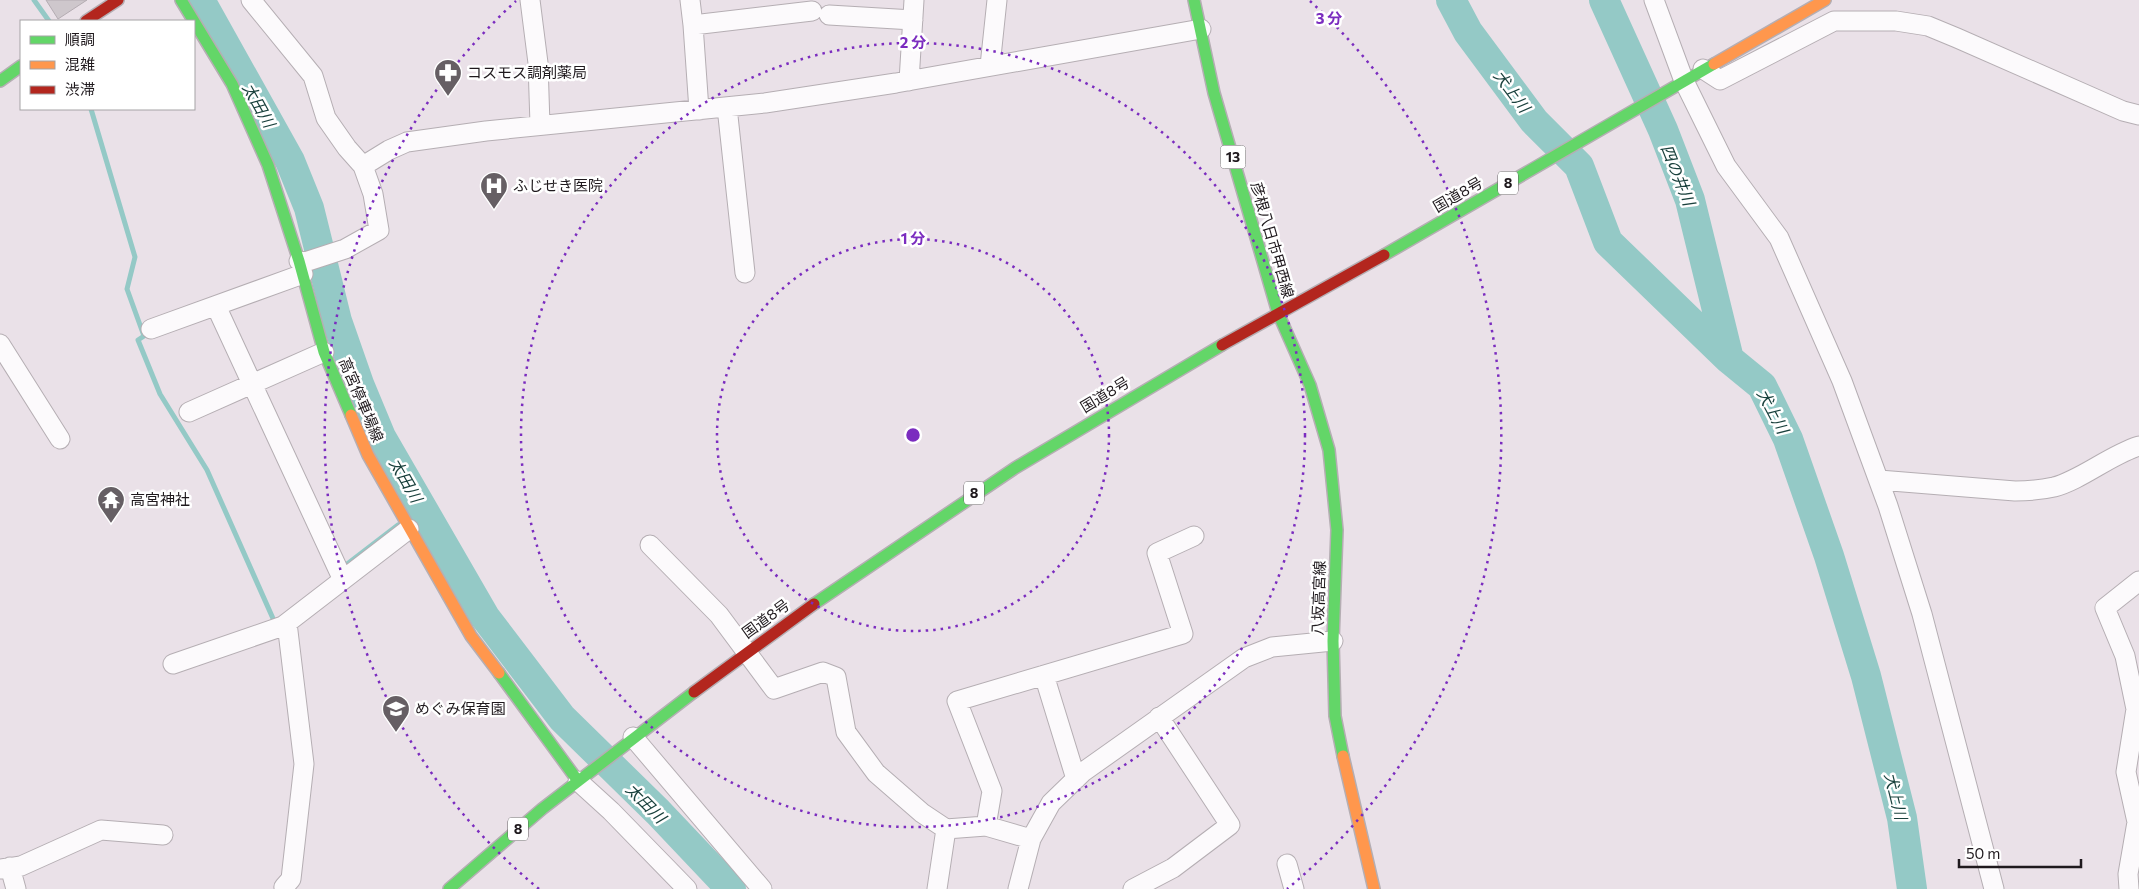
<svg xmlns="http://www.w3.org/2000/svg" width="2139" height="889" font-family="Commissioner,'Noto Sans JP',sans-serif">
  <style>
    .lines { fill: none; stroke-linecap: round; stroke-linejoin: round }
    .stream { stroke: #94c9c6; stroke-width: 5 }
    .river { stroke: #94c9c6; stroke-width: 30 }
    .building { fill: #cec7cc; stroke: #b4acb2 }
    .street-casing { stroke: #b5aeb3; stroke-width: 21 }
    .fast-casing { stroke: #b5aeb3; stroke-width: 14 }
    .slow-casing { stroke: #b5aeb3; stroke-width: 14 }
    .jam-casing { stroke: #b5aeb3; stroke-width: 14 }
    .street { stroke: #fcfafc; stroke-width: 19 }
    .fast { stroke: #63d668; stroke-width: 11 }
    .slow { stroke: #ff974d; stroke-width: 11 }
    .jam { stroke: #b3261e; stroke-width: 11 }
    .ring { fill: none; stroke: #7b2cbf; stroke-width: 2.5; stroke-dasharray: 2.5 5 }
    .labels { text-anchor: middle; stroke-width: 5; stroke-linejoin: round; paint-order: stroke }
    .shield { fill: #fff; stroke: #625e61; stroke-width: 1 }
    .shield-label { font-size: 14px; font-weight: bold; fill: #1f191d }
    .poi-label { font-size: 15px; fill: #1f191d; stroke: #fff; text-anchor: start }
    .street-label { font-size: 15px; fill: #1f191d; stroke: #fff }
    .water-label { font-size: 16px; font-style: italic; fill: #1a413d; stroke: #fff }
    .centre { fill: #7b2cbf; stroke: #fff; stroke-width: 2.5 }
    .ring-label { font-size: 15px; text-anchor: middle; font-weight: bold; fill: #7b2cbf; stroke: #fff; stroke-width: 5; stroke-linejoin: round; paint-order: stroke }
  </style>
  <rect width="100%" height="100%" fill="#eae1e8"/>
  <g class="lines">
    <path class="stream" d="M34 0 49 21
      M91 109 135 257 127 289 144 336 138 340 160 394 207 470 275 623 277 621
      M413 518 424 512
      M342 568 398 525"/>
    <path class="river" d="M200 0 290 161 309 208 337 321 359 384 381 437 485 617 562 718 658 812 731 889
      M1451 0 1468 32 1534 121 1579 166 1608 242 1729 359 1762 386 1788 439 1829 556 1866 676 1902 818 1912 889
      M1604 0 1663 130 1690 200 1729 359"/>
  </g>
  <path class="building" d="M46 0H87L58 19Z"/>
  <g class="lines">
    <defs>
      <path id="street" d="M251 0 313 76 326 118 347 148 363 166 373 194 379 230 345 249 305 262 299 261
        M530 0 538 63 540 125
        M690 0 693 25
        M1654 0 1684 81 1726 166 1779 238 1842 381 1888 506 1922 614 1994 889
        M829 15 913 20
        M990 66 997 0
        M1703 69 1720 80 1834 21H1896L1928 26 1957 38 2123 111 2139 115
        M909 81 914 0
        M727 107 745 273
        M699 110 693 25 812 11
        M363 166 389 150 407 142 486 131 765 103 896 83 1201 29
        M216 306 343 580
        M151 329 303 274
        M0 344 60 439
        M189 412 324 352
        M1879 480 2015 491C2028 491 2041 490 2054 487 2081 480 2110 455 2139 446
        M650 545 719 615 774 689 823 672 836 677 846 732 876 773 922 813 946 829
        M173 664 283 626 409 529
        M1044 675 1076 779
        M633 737 762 889
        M578 781 611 811 687 889
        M986 826 1031 839
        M1287 864 1294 889
        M10 867 16 889
        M0 869 21 866 101 830 163 835
        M285 889 284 887 291 879 304 764 287 623
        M937 889 946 829 986 826 992 791 957 701 1183 634 1157 553 1194 536
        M1018 889 1031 839 1051 803 1083 772 1244 658 1272 647 1333 641
        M1133 889 1173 868 1230 825 1159 717
        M2129 889 2128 874 2137 822 2126 772 2136 709 2125 656 2105 608 2139 581"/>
      <path id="fast" d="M181 0 232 84 268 165 299 261 324 352 351 415
        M1194 0 1214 93 1278 313
        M0 81 21 66
        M1384 255 1714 64
        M1278 313 1310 385 1329 450 1337 530 1333 641 1335 716 1343 756
        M814 604 1015 468 1222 345
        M499 673 578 781
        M449 889 542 809 694 692"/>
      <path id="slow" d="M1714 64 1825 0
        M351 415 368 455 471 636 499 673
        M1343 756 1374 889"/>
      <path id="jam" d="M86 21 118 0
        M1222 345 1384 255
        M694 692 814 604"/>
    </defs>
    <use href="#street" class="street-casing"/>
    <use href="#fast" class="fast-casing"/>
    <use href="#slow" class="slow-casing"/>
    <use href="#jam" class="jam-casing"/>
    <use href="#street" class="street"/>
    <use href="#fast" class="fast"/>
    <use href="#slow" class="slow"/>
    <use href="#jam" class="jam"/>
  </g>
  <g class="ring">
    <circle cx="913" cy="435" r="196"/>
    <circle cx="913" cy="435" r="392"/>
    <path d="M539 889A588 588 0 0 1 516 1M1310 1A588 588 0 0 1 1287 889"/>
  </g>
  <defs>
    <symbol id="pharmacy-pin" viewBox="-11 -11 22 30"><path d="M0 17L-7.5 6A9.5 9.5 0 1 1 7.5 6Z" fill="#665f64" stroke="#fff"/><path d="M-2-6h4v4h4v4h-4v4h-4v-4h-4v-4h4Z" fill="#fff"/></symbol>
    <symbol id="hospital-pin" viewBox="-11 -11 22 30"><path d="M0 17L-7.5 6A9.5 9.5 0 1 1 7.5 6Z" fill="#665f64" stroke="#fff"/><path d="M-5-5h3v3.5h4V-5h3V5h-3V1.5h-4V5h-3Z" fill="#fff"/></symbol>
    <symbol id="temple-pin" viewBox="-11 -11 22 30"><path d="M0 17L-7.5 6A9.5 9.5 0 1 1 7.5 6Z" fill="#665f64" stroke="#fff"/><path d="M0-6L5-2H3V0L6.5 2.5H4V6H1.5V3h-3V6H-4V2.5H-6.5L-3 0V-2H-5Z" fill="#fff"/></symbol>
    <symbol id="school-pin" viewBox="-11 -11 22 30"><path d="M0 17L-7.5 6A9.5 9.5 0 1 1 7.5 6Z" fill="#665f64" stroke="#fff"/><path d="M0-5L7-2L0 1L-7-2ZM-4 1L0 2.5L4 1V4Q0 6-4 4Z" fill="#fff"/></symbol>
  </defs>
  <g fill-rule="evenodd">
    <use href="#pharmacy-pin" x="432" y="57" width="32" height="43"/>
    <use href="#hospital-pin" x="478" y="170" width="32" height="43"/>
    <use href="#temple-pin" x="95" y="484" width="32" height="43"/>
    <use href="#school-pin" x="380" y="693" width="32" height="43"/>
  </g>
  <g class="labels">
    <g class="shield">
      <rect x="1220.5" y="145.5" width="25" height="23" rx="4"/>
      <rect x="1498" y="171.5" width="20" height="23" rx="4"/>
      <rect x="964" y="481.5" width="20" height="23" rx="4"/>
      <rect x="508" y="817.5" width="20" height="23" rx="4"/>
    </g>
    <g class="shield-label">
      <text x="1233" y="162">13</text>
      <text x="1508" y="188">8</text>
      <text x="974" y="498">8</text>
      <text x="518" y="834">8</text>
    </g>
    <g class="poi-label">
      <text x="467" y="78">コスモス調剤薬局</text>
      <text x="513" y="191">ふじせき医院</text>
      <text x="130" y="505">高宮神社</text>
      <text x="415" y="714">めぐみ保育園</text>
    </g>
    <g class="street-label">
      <text transform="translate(1458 195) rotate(-30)" y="5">国道8号</text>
      <text transform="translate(1272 240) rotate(74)" y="5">彦根八日市甲西線</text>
      <text transform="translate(1105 395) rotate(-31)" y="5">国道8号</text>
      <text transform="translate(361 400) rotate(67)" y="5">高宮停車場線</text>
      <text transform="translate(1319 598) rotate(-88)" y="5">八坂高宮線</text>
      <text transform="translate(766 619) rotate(-36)" y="5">国道8号</text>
    </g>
    <g class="water-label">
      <text transform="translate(1512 91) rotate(53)" y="6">犬上川</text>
      <text transform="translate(259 105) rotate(61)" y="6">太田川</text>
      <text transform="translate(1678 175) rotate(68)" y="6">四の井川</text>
      <text transform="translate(1773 411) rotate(62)" y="6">犬上川</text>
      <text transform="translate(406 480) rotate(60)" y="6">太田川</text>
      <text transform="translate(1896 796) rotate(76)" y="6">犬上川</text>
      <text transform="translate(646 803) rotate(45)" y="6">太田川</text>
    </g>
  </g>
  <circle cx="913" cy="435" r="8" class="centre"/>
  <g class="ring-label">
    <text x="1329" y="24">3 分</text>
    <text x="913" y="48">2 分</text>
    <text x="913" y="244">1 分</text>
  </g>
  <rect x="20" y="20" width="175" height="90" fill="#ffffff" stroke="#a5a3a5"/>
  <rect x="30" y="36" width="25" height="8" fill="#63d668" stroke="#a5a3a5"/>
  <text x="65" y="45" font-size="15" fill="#1f191d">順調</text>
  <rect x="30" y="61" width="25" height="8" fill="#ff974d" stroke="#a5a3a5"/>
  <text x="65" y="70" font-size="15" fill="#1f191d">混雑</text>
  <rect x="30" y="86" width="25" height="8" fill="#b3261e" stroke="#a5a3a5"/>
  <text x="65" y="95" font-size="15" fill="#1f191d">渋滞</text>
  <path d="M1959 859v8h122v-8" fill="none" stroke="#1f191d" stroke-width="2.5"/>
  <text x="1966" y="859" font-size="15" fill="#1f191d" stroke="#ffffff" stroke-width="4" paint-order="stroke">50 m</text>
</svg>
